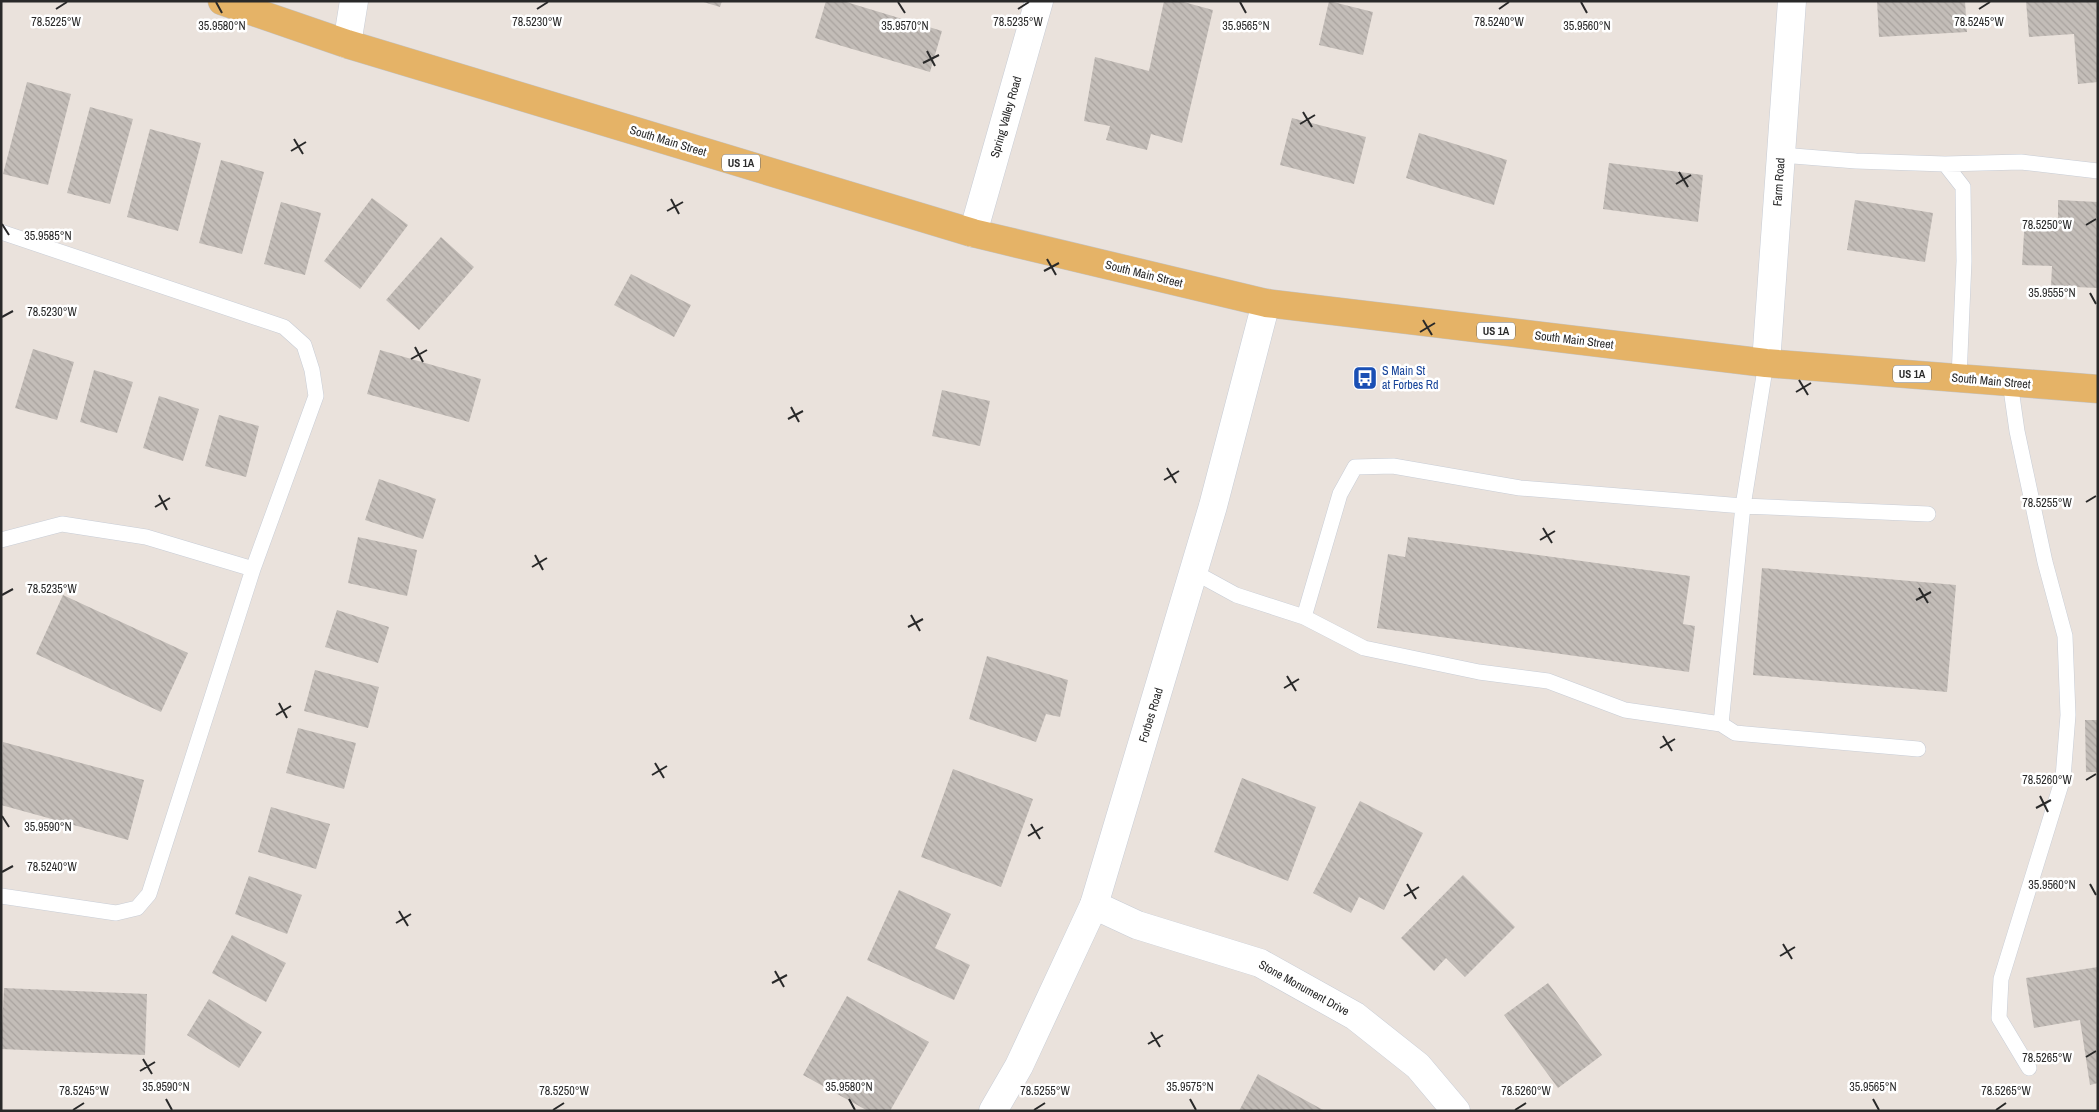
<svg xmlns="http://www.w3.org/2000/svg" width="2099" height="1112" font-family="'Archivo Narrow',sans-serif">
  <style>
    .building { fill: url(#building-back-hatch) }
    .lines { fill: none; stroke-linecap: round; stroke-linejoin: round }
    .lane-casing { stroke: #c8cdd6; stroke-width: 16 }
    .street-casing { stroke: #c8cdd6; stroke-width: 29 }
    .secondary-casing { stroke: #c8cdd6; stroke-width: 29 }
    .primary-casing { stroke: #c3c3c3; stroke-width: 29 }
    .lane { stroke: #fff; stroke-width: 15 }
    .street { stroke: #fff; stroke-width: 28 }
    .secondary { stroke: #fff; stroke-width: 28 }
    .primary { stroke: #e5b367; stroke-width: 28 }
    .ticks { fill: none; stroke: #292929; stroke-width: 2 }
    .labels { text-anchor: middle; stroke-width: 5; stroke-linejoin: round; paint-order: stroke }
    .shield { fill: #fff; stroke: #696969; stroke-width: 1 }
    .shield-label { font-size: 11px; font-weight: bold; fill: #292929 }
    .street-label { font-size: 12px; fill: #292929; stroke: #fff }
    .transit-label { font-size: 12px; fill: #164399; stroke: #fff; text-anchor: start }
    .ticks-label { font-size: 12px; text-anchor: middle; fill: #292929; stroke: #fff; stroke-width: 5; stroke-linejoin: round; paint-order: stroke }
  </style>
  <defs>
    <pattern id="building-back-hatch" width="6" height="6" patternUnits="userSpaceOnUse" patternTransform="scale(1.25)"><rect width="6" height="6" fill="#c3bdb8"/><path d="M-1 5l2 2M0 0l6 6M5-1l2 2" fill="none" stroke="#a8a29e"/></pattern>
  </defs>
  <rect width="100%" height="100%" fill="#eae2dc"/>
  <path class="building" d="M700 1H722L720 7Z
    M826 1H843L942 31 930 72 815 38Z
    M1164 1H1180L1213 10 1182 143 1151 134 1147 150 1106 140 1110 126 1084 121 1095 57 1149 71Z
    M1329 1 1373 12 1363 55 1319 45Z
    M1877 1H1965L1967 32 1879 37Z
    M2026 1H2098V82L2078 84 2074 34 2029 37Z
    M27 82 71 94 48 185 3 174Z
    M90 107 133 119 110 204 67 193Z
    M1292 118 1366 137 1354 184 1280 165Z
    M150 129 201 143 178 231 127 217Z
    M1419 133 1507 160 1494 205 1406 178Z
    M221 160 264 172 242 254 199 243Z
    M1609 163 1703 175 1698 222 1603 209Z
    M372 198 408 225 360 289 324 261Z
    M1855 200 1933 213 1925 262 1847 250Z
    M2058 200 2098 202V288L2051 286 2052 266 2022 265 2025 218 2058 220Z
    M281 202 321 213 305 275 264 264Z
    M441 237 474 267 419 330 386 300Z
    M631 274 691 305 674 337 614 305Z
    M33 349 74 362 57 420 15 408Z
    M380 350 481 379 469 422 367 394Z
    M94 370 133 382 117 433 80 422Z
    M942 390 990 401 980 446 932 436Z
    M159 396 199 409 183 461 143 448Z
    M219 415 259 426 246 477 205 466Z
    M379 479 436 499 423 539 365 520Z
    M358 537 417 550 407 596 348 583Z
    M1408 537 1690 576 1683 624 1695 626 1689 672 1377 628 1388 554 1405 557Z
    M1762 568 1956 585 1947 692 1753 675Z
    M63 595 188 653 161 712 36 654Z
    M337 610 389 627 378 663 325 647Z
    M987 656 1068 680 1060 717 1046 714 1036 742 969 719Z
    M315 670 379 687 368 728 304 711Z
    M2085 720H2098V772H2086Z
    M298 728 356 743 344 789 286 773Z
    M3 742 144 780 128 840 1 805Z
    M953 769 1033 799 1001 887 921 857Z
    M1242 778 1316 807 1288 881 1214 852Z
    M1360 801 1423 833 1384 910 1359 897 1351 913 1313 893Z
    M271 807 330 824 316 869 258 852Z
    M1463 875 1515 927 1465 977 1446 958 1434 971 1401 938Z
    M249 876 302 895 287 934 235 914Z
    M899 890 951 914 935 948 970 965 954 1000 867 960Z
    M232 935 286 963 266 1002 212 973Z
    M2098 967V1083L2090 1085 2080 1020 2034 1028 2026 978Z
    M1548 983 1602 1055 1558 1088 1504 1015Z
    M4 988 147 994 145 1055 1 1049Z
    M847 996 929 1042 890 1111H868L803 1075Z
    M209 999 262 1032 239 1068 187 1035Z
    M1258 1074 1325 1111H1239Z"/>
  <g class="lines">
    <defs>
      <path id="lane" d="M1781 155 1856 161 1945 164 1963 187 1964 261 1959 378
        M1945 164 2021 162 2098 171
        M1 232 284 327 304 345 312 370 316 396 253 569 149 894 137 908 116 913 1 896
        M1766 363 1743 506 1928 514
        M2010 382 2017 431 2045 562 2065 636 2068 715 2063 778 2001 979 1999 1018 2029 1068
        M1 540 62 524 146 537 253 569
        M1194 572 1236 595 1304 617 1364 648 1479 672 1548 681 1625 710 1721 724 1735 733 1918 749
        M1304 617 1340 494 1355 467 1393 466 1520 488 1743 506 1721 724"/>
      <path id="street" d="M347 44 354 1
        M973 233 1039 1
        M1766 363 1792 1
        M1094 905 1137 925 1260 963 1355 1016 1418 1066 1456 1111"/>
      <path id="secondary" d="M993 1111 1019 1066 1094 905 1213 506 1266 303"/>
      <path id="primary" d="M222 1 347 44 973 233 1266 303 1766 363 2098 389"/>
    </defs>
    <use href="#lane" class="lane-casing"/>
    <use href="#street" class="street-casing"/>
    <use href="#secondary" class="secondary-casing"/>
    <use href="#primary" class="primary-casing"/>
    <use href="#lane" class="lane"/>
    <use href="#street" class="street"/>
    <use href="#secondary" class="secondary"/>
    <use href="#primary" class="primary"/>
  </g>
  <path class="ticks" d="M216 2 222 13M898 2 905 13M1240 2 1246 13M1581 2 1587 13M56 9 67 2M537 9 548 2M1018 9 1029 2M1499 9 1509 2M1979 9 1990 2M927 51 935 66M923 63 939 55M1303 112 1312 127M1300 124 1315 115M294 139 303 154M291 151 306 142M1679 172 1688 187M1676 184 1691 175M671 199 679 214M667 211 683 202M2 224 9 235M2086 225 2096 219M1047 259 1056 275M1044 271 1059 263M2090 293 2096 304M2 317 13 311M1423 320 1432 335M1420 332 1435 323M415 347 423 362M411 359 427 350M1799 380 1808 395M1796 392 1811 383M791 407 799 422M788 419 803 411M1167 468 1176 483M1164 480 1179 471M159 495 167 510M2086 502 2096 496M155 507 170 498M1543 528 1552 543M1540 540 1555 531M535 555 543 570M532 567 547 558M1919 588 1928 603M2 595 13 589M1916 600 1931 592M911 615 920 631M908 627 923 619M1287 676 1296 691M1284 688 1299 679M279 703 287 718M276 715 291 706M1663 736 1672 751M1660 748 1675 739M655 763 664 778M652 775 667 766M2086 780 2096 774M2040 796 2048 812M2036 808 2051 800M2 816 9 827M1031 824 1040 839M1028 836 1043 827M2 872 13 866M1407 884 1416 899M2090 884 2096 895M1404 896 1419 887M399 911 408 926M396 923 411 914M1783 944 1792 959M1780 956 1795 947M775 971 784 987M772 983 787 975M1151 1032 1160 1047M1148 1044 1163 1035M2086 1057 2096 1051M143 1059 152 1074M140 1071 155 1062M166 1099 172 1110M849 1099 855 1110M1190 1099 1196 1110M1873 1099 1879 1110M73 1110 84 1103M553 1110 564 1103M1034 1110 1045 1103M1515 1110 1526 1103M1996 1110 2006 1103"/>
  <defs>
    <symbol id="bus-square" viewBox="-11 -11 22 22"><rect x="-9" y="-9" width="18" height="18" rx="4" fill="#1a4fb4" stroke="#fff"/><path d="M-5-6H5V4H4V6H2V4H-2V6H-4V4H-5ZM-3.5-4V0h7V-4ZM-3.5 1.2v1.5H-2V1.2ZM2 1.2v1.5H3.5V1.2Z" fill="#fff"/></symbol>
  </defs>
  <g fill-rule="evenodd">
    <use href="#bus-square" x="1351" y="364" width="28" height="28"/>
  </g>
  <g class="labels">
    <g class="shield">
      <rect x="722" y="154.5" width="38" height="17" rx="4"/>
      <rect x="1477" y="322.5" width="38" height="17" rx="4"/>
      <rect x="1893" y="365.5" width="38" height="17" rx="4"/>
    </g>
    <g class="shield-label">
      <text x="741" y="167">US 1A</text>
      <text x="1496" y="335">US 1A</text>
      <text x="1912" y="378">US 1A</text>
    </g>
    <g class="street-label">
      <text transform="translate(1006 117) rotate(-74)" y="4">Spring Valley Road</text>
      <text transform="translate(668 141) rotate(17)" y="4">South Main Street</text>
      <text transform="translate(1779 182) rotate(-86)" y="4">Farm Road</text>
      <text transform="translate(1144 274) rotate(14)" y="4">South Main Street</text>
      <text transform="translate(1574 340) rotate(7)" y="4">South Main Street</text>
      <text transform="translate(1991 381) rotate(5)" y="4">South Main Street</text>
      <text transform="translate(1151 715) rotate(-73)" y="4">Forbes Road</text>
      <text transform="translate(1304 988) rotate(29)" y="4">Stone Monument Drive</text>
    </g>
    <g class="transit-label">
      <text x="1382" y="375">S Main St<tspan x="1382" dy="14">at Forbes Rd</tspan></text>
    </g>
  </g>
  <g class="ticks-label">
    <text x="56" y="26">78.5225°W</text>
    <text x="537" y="26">78.5230°W</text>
    <text x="1018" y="26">78.5235°W</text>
    <text x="1499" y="26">78.5240°W</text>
    <text x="1979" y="26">78.5245°W</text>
    <text x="222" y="30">35.9580°N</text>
    <text x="1587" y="30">35.9560°N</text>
    <text x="905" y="30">35.9570°N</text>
    <text x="1246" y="30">35.9565°N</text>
    <text x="2047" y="229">78.5250°W</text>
    <text x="48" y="240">35.9585°N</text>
    <text x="2052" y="297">35.9555°N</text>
    <text x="52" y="316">78.5230°W</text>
    <text x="2047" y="507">78.5255°W</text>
    <text x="52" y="593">78.5235°W</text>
    <text x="2047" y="784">78.5260°W</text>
    <text x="48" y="831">35.9590°N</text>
    <text x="52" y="871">78.5240°W</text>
    <text x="2052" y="889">35.9560°N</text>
    <text x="2047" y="1062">78.5265°W</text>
    <text x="166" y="1091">35.9590°N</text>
    <text x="849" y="1091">35.9580°N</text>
    <text x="1190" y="1091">35.9575°N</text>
    <text x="1873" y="1091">35.9565°N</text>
    <text x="84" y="1095">78.5245°W</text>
    <text x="564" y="1095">78.5250°W</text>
    <text x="1045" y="1095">78.5255°W</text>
    <text x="1526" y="1095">78.5260°W</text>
    <text x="2006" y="1095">78.5265°W</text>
  </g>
  <rect width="2099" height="1112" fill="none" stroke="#292929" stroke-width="5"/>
</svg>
